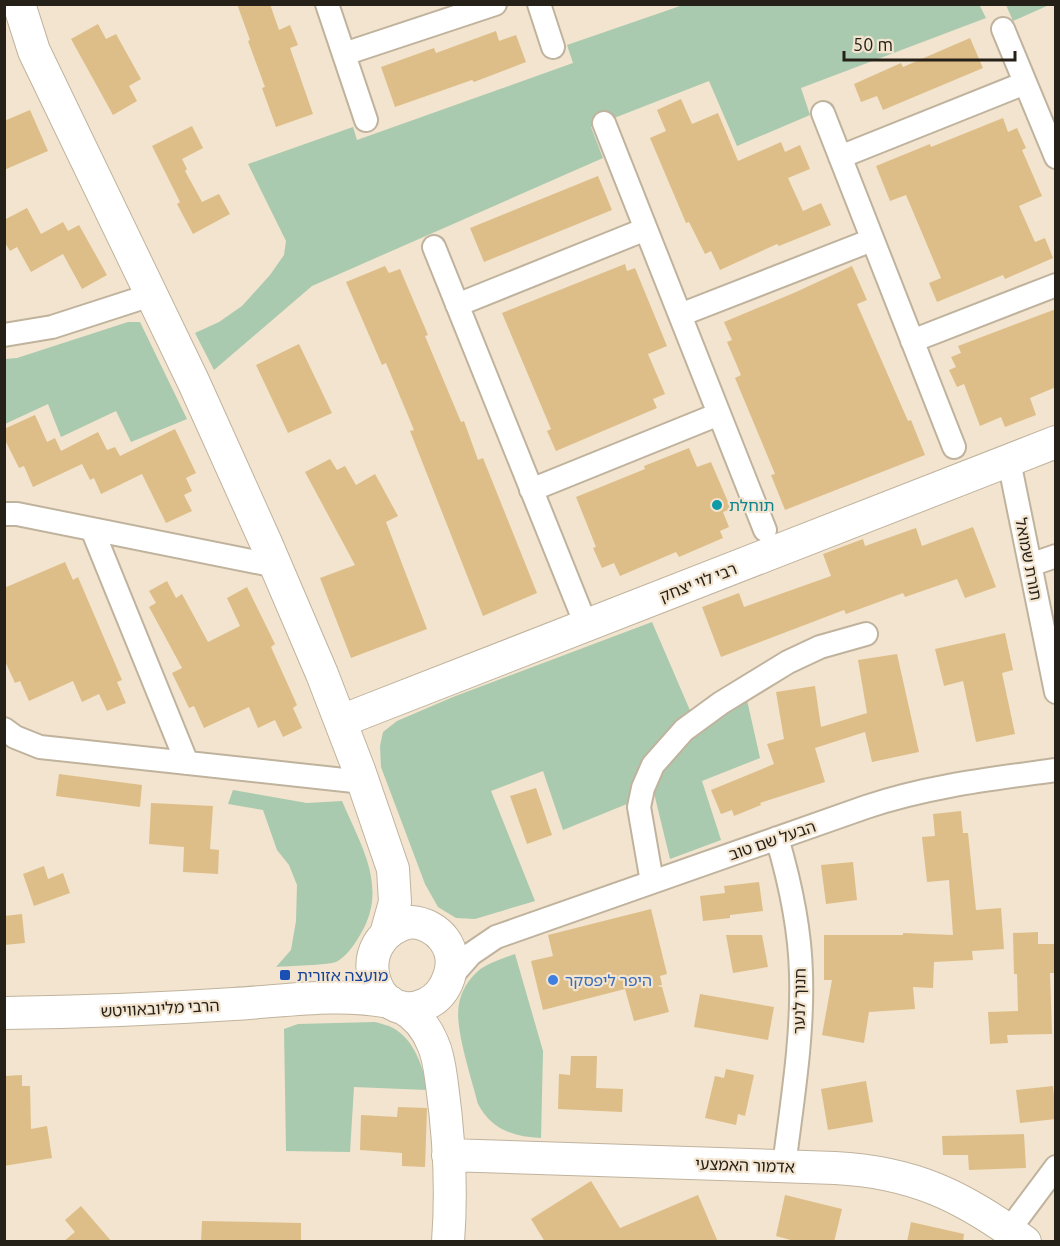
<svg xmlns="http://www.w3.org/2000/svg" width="1060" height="1246" font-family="Ubuntu,'Noto Sans Hebrew',sans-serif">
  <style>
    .green { fill: #a9caaf }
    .building { fill: #debe88 }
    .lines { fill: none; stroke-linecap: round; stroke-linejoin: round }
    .street-casing { stroke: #c0b39d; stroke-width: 26 }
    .secondary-casing { stroke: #c0b39d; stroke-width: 34 }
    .street { stroke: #fff; stroke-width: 22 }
    .secondary { stroke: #fff; stroke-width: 32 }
    .culture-dot { fill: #0f9aa8; stroke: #f2e4ce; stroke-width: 2 }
    .transit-dot { fill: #1a4fb4; stroke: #f2e4ce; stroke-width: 2 }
    .shop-dot { fill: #3f7fe0; stroke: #f2e4ce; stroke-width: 2 }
    .labels { text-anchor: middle; stroke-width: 4.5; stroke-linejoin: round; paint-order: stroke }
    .culture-label { font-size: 16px; fill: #0d838f; stroke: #f2e4ce; text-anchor: start }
    .street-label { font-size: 16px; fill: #262118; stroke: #f2e4ce }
    .transit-label { font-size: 16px; fill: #164399; stroke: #f2e4ce; text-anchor: start }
    .shop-label { font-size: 16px; fill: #366cbe; stroke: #f2e4ce; text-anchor: start }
  </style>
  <rect width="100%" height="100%" fill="#f2e4ce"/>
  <path class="green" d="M754 4H979L986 18 801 88 810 115 737 146 709 81 591 127 603 158 312 286 214 370 195 333 219 322 242 306 270 275 284 255 286 241 248 164 353 127 357 140 573 63 567 45 683 5Z
    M1006 5H1049L1013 21Z
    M128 322H140L187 419 131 442 116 411 61 437 48 404 5 424V359L17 358Z
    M652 622 698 729 747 700 760 758 702 781 721 840 670 859 654 793 563 830 543 771 491 791 535 901 475 919 456 918 438 907 425 884 381 767 380 746 383 732 397 721 453 697Z
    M233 790 307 803 342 801C361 846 389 888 360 935 355 944 346 957 336 962 328 965 287 966 276 967L291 950 296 921 297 885 289 865 277 850 263 810 228 804Z
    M515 954 543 1051 541 1138C513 1137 491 1129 478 1104 472 1079 454 1028 459 1004 461 992 468 980 477 972 487 963 502 959 515 954Z
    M375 1022C381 1024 388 1025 393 1028 414 1039 424 1068 427 1090L354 1087 350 1152 286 1151 284 1029 298 1024Z"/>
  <path class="building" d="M237 4H270L279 30 290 25 298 45 290 48 313 114 276 127 262 88 265 87 248 41 250 40Z
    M98 24 106 39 116 34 141 79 129 86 137 101 113 115 71 39Z
    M496 31 499 41 516 35 526 62 474 82 472 80 395 107 381 67 434 48 436 53Z
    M970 38 983 68 883 110 877 96 861 102 854 84 901 63 903 67Z
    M681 99 692 124 718 113 738 161 781 142 785 152 800 145 810 169 788 178 803 211 821 203 831 225 779 246 777 244 720 270 711 251 705 254 689 222 686 223 650 138 666 131 657 110Z
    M30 110 48 151 4 170V121Z
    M1003 118 1008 132 1017 128 1026 148 1022 150 1042 196 1019 206 1035 242 1045 238 1053 258 1005 279 1003 275 937 302 929 283 941 278 906 195 890 201 876 166 930 144 931 147Z
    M192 126 203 148 182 159 187 169 185 171 202 202 219 194 230 214 193 234 177 204 180 202 152 146Z
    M598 176 612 210 484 262 470 228Z
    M27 208 41 234 63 222 68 231 79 225 107 275 82 289 63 254 31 272 17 247 10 251 4 241V220Z
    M625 264 627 271 635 268 667 346 648 354 665 394 653 399 657 408 556 451 547 431 551 429 502 313Z
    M385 266 389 273 400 269 428 335 425 336 461 422 464 421 478 460 483 458 537 593 483 616 410 431 414 430 386 363 382 365 346 282Z
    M852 266 867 300 857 304 908 421 911 420 925 455 785 510 771 475 775 474 735 378 741 375 727 342 732 340 724 322 796 292Z
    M1056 309V387L1030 398 1036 415 1005 427 1001 417 980 426 964 384 957 387 949 370 956 367 951 357 961 353 958 346Z
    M299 344 332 413 288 433 256 365Z
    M35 415 47 442 55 438 61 451 98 432 107 450 115 447 120 456 175 429 196 473 186 478 192 491 184 495 192 511 166 523 142 474 101 494 94 478 90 480 82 464 33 487 24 466 19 468 4 438V429Z
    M689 448 697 467 711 462 731 509 723 512 729 527 720 531 723 538 679 557 676 552 620 576 614 563 602 568 593 548 596 547 576 497 645 469 644 466Z
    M330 459 337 470 345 466 356 485 375 474 398 516 386 522 427 629 351 658 320 578 355 565 305 472Z
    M973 527 996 587 965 598 957 579 905 597 903 593 846 614 844 610 721 657 702 607 739 593 744 607 831 576 823 554 863 539 865 546 916 528 922 546Z
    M65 562 73 580 78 577 122 680 117 682 126 703 107 711 99 694 82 702 73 681 29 701 20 681 15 683 4 659V588Z
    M167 581 176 598 182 594 208 642 240 626 227 598 247 587 275 644 271 647 297 705 293 708 302 728 283 737 275 720 258 728 249 707 204 728 194 706 189 708 172 673 182 668 149 607 156 603 149 591Z
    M1005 633 1013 670 1002 673 1015 734 976 742 963 681 944 686 935 649Z
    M897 654 919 752 872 762 865 732 815 748 825 782 760 803 761 805 734 816 732 810 721 814 711 790 774 764 767 744 784 739 776 692 815 686 821 727 867 713 858 660Z
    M59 774 142 785 140 807 56 796Z
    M536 788 552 835 527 844 510 796Z
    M151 803 213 806 210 849 219 850 218 874 183 872 184 847 149 844Z
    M961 811 963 833H968L976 910 1001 908 1004 949 972 951 973 960 934 962 933 988 913 987 915 1009 869 1012 864 1043 822 1035 832 980H824V935H903V933L953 935 949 880 927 882 922 837 935 836 933 814Z
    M853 862 857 900 826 904 821 865Z
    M44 866 48 879 63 873 70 893 34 906 23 874Z
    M759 882 763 911 730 915V918L703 921 700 896 725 893 724 886Z
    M651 909 667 974 660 976 662 985 657 986 662 987 669 1012 634 1021 625 989 543 1010 531 961 553 956 548 935Z
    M22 914 25 943 4 945V916Z
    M1038 932V944H1056V973H1050L1052 1034 1007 1035 1008 1043 990 1044 988 1012 1018 1011 1017 974H1014L1013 933Z
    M726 935H762L768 967 733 973Z
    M700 994 774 1007 768 1040 694 1027Z
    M571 1056H597L596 1088 623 1089 622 1112 558 1109 559 1074 570 1075Z
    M726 1069 754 1075 745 1116 738 1114 736 1125 705 1118 715 1076 724 1078Z
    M22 1075V1086H30L31 1129 47 1126 52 1158 4 1166V1076Z
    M866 1081 873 1122 828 1130 821 1089Z
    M1053 1086 1056 1119 1020 1123 1016 1090Z
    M398 1107 427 1108 425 1167 402 1166V1153L360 1150 361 1115 397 1117Z
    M1024 1134 1026 1168 969 1170 968 1155H943L942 1136Z
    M591 1181 620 1228 698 1195 718 1242H545L531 1219Z
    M785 1195 842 1209 834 1242H798L776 1236Z
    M81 1206 112 1242H63L75 1232 65 1220Z
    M202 1221 301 1223V1242H201Z
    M911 1222 964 1234 963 1242H907Z"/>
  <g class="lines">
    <defs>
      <path id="street" d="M327 4 366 120
        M539 4 553 47
        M1003 29 1056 157
        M344 54 495 4
        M823 113 954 447
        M604 123 765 530
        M840 157 1025 83
        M434 247 586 625
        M457 305 646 229
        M680 315 872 240
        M4 335 52 327 151 295
        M912 341 1056 285
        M1009 461 1056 692
        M531 490 719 414
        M4 514H17L276 566
        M92 529 187 763
        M1030 565 1056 556
        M4 729 15 737 40 747 363 782
        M777 838C790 882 800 927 801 974 803 1038 792 1102 784 1166
        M652 882 639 807 643 788 653 765 684 730 721 703 788 662 820 647 866 634
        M449 979 471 954 496 937 866 807C928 786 991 779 1056 770
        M1009 1230 1056 1167"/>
      <path id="secondary" d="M19 4 34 51 194 383 266 543 322 674 359 770 393 869 395 902 386 934
        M341 721 1056 442
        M411 922C439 924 459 949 449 977 445 989 437 999 426 1004 373 1029 345 937 411 922Z
        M401 1007C416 1015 427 1029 433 1044 439 1057 440 1071 442 1085 449 1136 452 1190 448 1242
        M4 1013C81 1012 158 1009 234 1004 286 1001 338 992 390 1002
        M448 1155 835 1168C913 1172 963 1196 1025 1242"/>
    </defs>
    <use href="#street" class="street-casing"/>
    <use href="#secondary" class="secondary-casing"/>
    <use href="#street" class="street"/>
    <use href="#secondary" class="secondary"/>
  </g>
  <circle class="culture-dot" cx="717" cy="505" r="6"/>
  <rect class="transit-dot" x="279" y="969" width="12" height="12" rx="3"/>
  <circle class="shop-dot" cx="553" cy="980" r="6"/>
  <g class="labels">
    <g class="culture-label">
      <text x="729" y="511">תוחלת</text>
    </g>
    <g class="street-label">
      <text transform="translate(1029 559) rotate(79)" y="6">תורת שמואל</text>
      <text transform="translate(698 582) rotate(-21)" y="6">רבי לוי יצחק</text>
      <text transform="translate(772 840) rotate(-19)" y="6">הבעל שם טוב</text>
      <text transform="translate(799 1001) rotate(-89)" y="6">חנוך לנער</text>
      <text transform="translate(160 1008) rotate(-3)" y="6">הרבי מליובאוויטש</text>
      <text transform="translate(745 1165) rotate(2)" y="6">אדמור האמצעי</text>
    </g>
    <g class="transit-label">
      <text x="297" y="981">מועצה אזורית</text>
    </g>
    <g class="shop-label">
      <text x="565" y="986">היפר ליפסקר</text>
    </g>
  </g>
  <rect width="1060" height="1246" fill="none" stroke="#262118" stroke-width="12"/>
  <path d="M844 51v9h171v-9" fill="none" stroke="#262118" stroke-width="3"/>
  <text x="853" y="51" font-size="18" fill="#262118" stroke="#f2e4ce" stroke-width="4.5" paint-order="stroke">50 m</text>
</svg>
